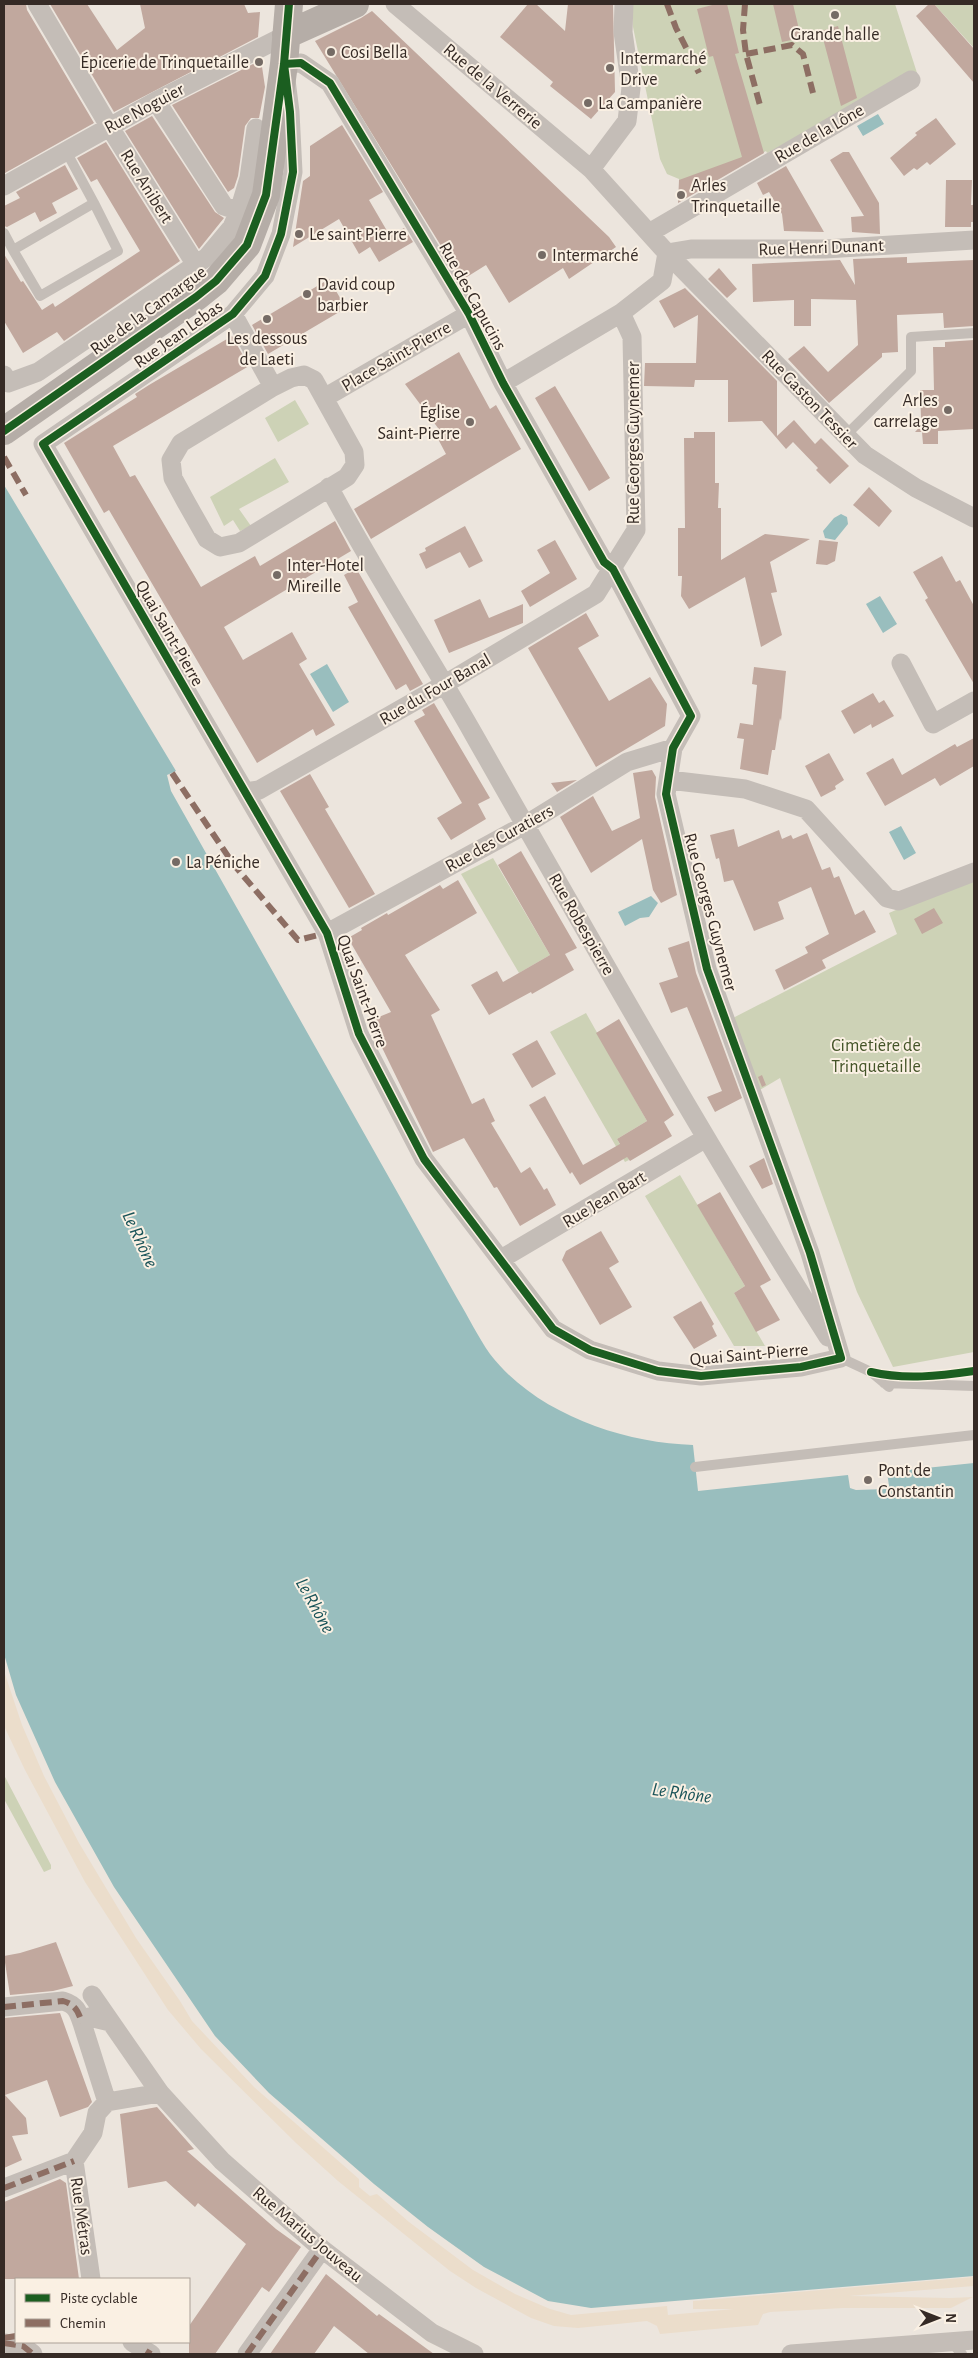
<svg xmlns="http://www.w3.org/2000/svg" width="978" height="2358" font-family="'Alegreya Sans',sans-serif">
  <style>
    .green { fill: #cdd2b6 }
    .plaza { fill: #ebddcb }
    .water { fill: #99bebe }
    .building { fill: #c1a89e }
    .lines { fill: none; stroke-linecap: round; stroke-linejoin: round }
    .lane { stroke: #c4bdb7; stroke-width: 10 }
    .street { stroke: #c4bdb7; stroke-width: 19 }
    .secondary { stroke: #b5ada7; stroke-width: 28 }
    .quiet { stroke: #8d6e63; stroke-width: 6; stroke-dasharray: 12 6; stroke-linecap: butt }
    .cycleway-casing { stroke: #faf0e3; stroke-width: 11 }
    .cycleway { stroke: #1b5e20; stroke-width: 8 }
    .poi-dot { fill: #756b65; stroke: #faf0e3; stroke-width: 2 }
    .labels { text-anchor: middle; stroke-width: 4; stroke-linejoin: round; paint-order: stroke }
    .poi-label { font-size: 18px; fill: #352a25; stroke: #faf0e3; text-anchor: start }
    .street-label { font-size: 18px; fill: #352a25; stroke: #faf0e3 }
    .park-label { font-size: 18px; fill: #445428; stroke: #faf0e3 }
    .water-label { font-size: 19px; font-style: italic; fill: #195358; stroke: #faf0e3 }
  </style>
  <rect width="100%" height="100%" fill="#ece5dd"/>
  <path class="green" d="M632 4H895L917 73 767 153 766 151 680 201 679 179 667 174 660 159 633 27Z
    M934 4H974V48Z
    M295 400 309 424 278 442 265 418Z
    M275 458 289 482 239 509 251 526 240 531 233 520 224 526 210 497Z
    M493 858 550 955 519 973 461 874Z
    M974 876V1352L893 1367 857 1292 780 1078 758 1091 731 1019 897 934 889 913Z
    M586 1013 647 1121 617 1139 629 1160 625 1162 550 1032Z
    M680 1175 745 1286 734 1293 765 1346H734L645 1196Z
    M4 1775 51 1865V1869L44 1872 4 1799Z"/>
  <path class="plaza" d="M4 1671 22 1725 44 1776 79 1843 136 1938 180 2001 192 2021 254 2087 359 2179V2187L370 2196 377 2194 409 2222 473 2270 515 2294 550 2309 571 2315 667 2306 668 2315 734 2309H693V2301L974 2277V2286L849 2296 950 2298 973 2297 951 2308H843L770 2312 763 2314 758 2325 660 2334 657 2326 647 2321 578 2328 554 2326 531 2318 476 2288 450 2271 338 2181 296 2143 201 2049 168 2010 85 1882 25 1770 4 1726Z"/>
  <path class="water" d="M878 114 884 124 863 136 857 126Z
    M4 485 176 771 167 775 171 791 457 1298C468 1316 478 1337 490 1354 535 1413 622 1443 693 1445L698 1491 848 1475 850 1488 856 1490 886 1489 889 1486 887 1472 974 1463V2276L591 2308 548 2301 484 2267 428 2227 374 2184 269 2093 215 2036 114 1887 55 1782 16 1695 4 1654Z
    M841 514 847 517 848 524 835 540 825 538 823 531 834 518Z
    M880 596 897 624 883 633 866 604Z
    M327 664 349 702 333 712 310 674Z
    M901 826 916 853 904 860 889 832Z
    M651 896 658 903 649 917 640 918 625 926 618 912Z"/>
  <path class="building" d="M4 4H26L27 10 94 123 5 173Z
    M50 4H87L117 50 145 28 140 4H244L248 13 260 12 258 37 114 112Z
    M528 4H536L565 31 568 4H613L615 92 591 119 550 86 553 82 500 37Z
    M716 4H727L739 53 735 54 764 153 678 203 679 180 742 157 713 56 709 57 697 9Z
    M773 4H793L801 38 782 42Z
    M929 4H934L974 49V83L916 16Z
    M372 11 609 237 616 247 569 279 563 268 509 303 486 265 462 280 315 41 361 18Z
    M838 26 857 98 841 106 821 31Z
    M261 60 265 87 259 118H251L245 126 238 176 234 188 228 192 172 105Z
    M152 116 215 212 224 218 199 249 125 131Z
    M936 118 956 144 930 165 927 162 917 170 914 168 904 176 890 158 917 135 915 133Z
    M342 125 383 192 369 200 390 236 404 228 413 242 379 262 370 247 359 254 339 219 293 247 303 181 310 176V146Z
    M106 142 180 261 64 341 57 332 23 353 4 321V254L21 282 23 281 42 310 53 303 55 307 140 251 97 179 91 182 77 158Z
    M843 152H849L879 203 880 234 852 232 851 217 864 216 830 160Z
    M65 165 78 189 52 203 57 213 40 222 35 212 7 227 4 226V206L20 198 16 192Z
    M786 166 824 232 784 231 782 214 769 192 763 195 757 183Z
    M946 180H972L971 205H974V222H971V227H945Z
    M907 257V263L974 260V326L944 328 943 313 897 315 898 352 882 353V357L829 403 788 359 804 346 828 372 858 345 856 300 811 299V326H794V300L753 302 752 264 840 260 855 285 853 259Z
    M719 268 737 289 727 298 708 279Z
    M329 279 346 308 268 354 252 325Z
    M685 288 777 381V436L794 420 815 444 821 438 849 466 830 484 816 470 818 468 793 442 786 449 762 421 728 422V380H695L694 387 644 386 645 363H696L698 315 674 328 659 301Z
    M232 336 249 366 113 446 130 477 135 475 201 587 255 556 260 566 335 521 351 551 224 627 243 660 292 632 307 659 299 664 335 725 316 736 313 729 257 763 109 510 104 513 64 443 137 397 135 394 149 385Z
    M974 340V429L938 431V444H923L922 432H915L925 421 921 418 920 390H934L933 347H945V342Z
    M459 352 490 409 496 405 521 449 371 539 354 509 446 454 438 439 444 436 405 384Z
    M555 386 610 478 589 491 535 398Z
    M694 432H715V483H719L718 508H721V560L765 534 810 539 770 562 777 592 771 593 782 635 761 647 745 577 689 609 681 596 682 576H678V528H685L684 438H694Z
    M869 487 892 511 879 527 853 505Z
    M465 526 483 561 469 568 460 552 426 569 419 554 426 551 425 548Z
    M555 540 577 579 530 607 521 591 550 573 537 550Z
    M819 540 838 542 835 561 827 565 816 564Z
    M942 556 956 582 960 580 974 606V684L925 600 928 598 913 572Z
    M356 568 423 684 410 691 406 684 396 690 348 607 358 602 344 575Z
    M480 599 489 618 523 604V623L449 653 434 620Z
    M586 613 599 636 578 648 609 701 650 677 667 704 665 726 596 767 528 648Z
    M754 667 786 671 781 721 780 718 775 750H772L768 775 740 769 744 739 737 738 740 723 753 725 757 685 752 684Z
    M873 693 879 703 884 700 894 716 872 728 871 724 854 734 841 711Z
    M434 703 490 798 478 804 486 819 451 840 437 818 462 803 414 721 425 715 422 710Z
    M974 738V766L940 786 935 778 885 806 866 773 893 758 902 775 955 744 957 747Z
    M829 753 844 780 835 786 836 789 821 797 805 766Z
    M652 770 656 777 655 797 677 895 661 903 653 890 642 839 591 873 560 817 593 796 612 831 640 818 633 773Z
    M310 774 329 807 325 809 375 894 349 908 280 791Z
    M577 780 557 792 551 783Z
    M734 829 738 847 779 830 782 839 791 835 793 839 807 833 822 870 830 867 834 878 839 876 855 915 864 910 876 932 822 960 826 968 784 990 775 970 808 953 805 947 829 934 811 887 778 902 784 919 754 931 733 880 724 882 719 858 716 859 710 835Z
    M521 851 577 948 565 954 574 970 532 994 531 992 489 1015 471 985 497 971 503 982 550 955 498 865Z
    M458 880 477 913 405 955 440 1010 431 1015 472 1104 484 1098 495 1121 491 1123 521 1173 530 1167 544 1190 547 1188 556 1205 520 1226 497 1187 494 1188 464 1138 433 1152 369 1021 391 1012 348 938 362 930 361 928 387 913 388 915 440 885 443 889Z
    M934 908 943 923 922 934 914 919Z
    M689 941 696 973 742 1098 715 1112 707 1097 722 1091 687 1007 671 1013 659 983 678 977 668 948Z
    M619 1019 674 1115 664 1122 672 1136 630 1161 627 1157 580 1185 572 1172 570 1174 529 1105 545 1096 583 1165 620 1144 617 1139 647 1121 596 1033Z
    M537 1040 556 1074 532 1088 512 1054Z
    M762 1075 766 1085 762 1087 758 1077Z
    M764 1158 773 1184 762 1189 749 1166Z
    M720 1192 771 1280 760 1286 780 1320 756 1332 734 1293 745 1286 697 1205Z
    M601 1231 619 1262 609 1268 632 1307 600 1325 562 1260 566 1251Z
    M701 1301 714 1324 712 1326 717 1336 694 1349 673 1317Z
    M56 1942 73 1986 53 1991 10 1995 4 1956 20 1953Z
    M60 2013 92 2102 88 2107 60 2117 47 2080 5 2095 26 2118 28 2134 12 2136 22 2160 4 2168V2018Z
    M157 2107 194 2149 187 2151 276 2229 301 2247 269 2292 262 2287 215 2354H189V2326L246 2244 198 2203 195 2207 166 2181 128 2188 120 2114Z
    M60 2179 66 2183 79 2279H4V2202Z
    M326 2274 377 2316 379 2314 434 2354H369L334 2326 314 2354H270Z"/>
  <g class="lines">
    <path class="lane" d="M4 233 13 250 94 203 66 151
      M13 250 40 296 118 251 94 203
      M846 435 911 371V337L974 333
      M841 1358 871 1372 889 1387
      M884 1383 974 1386
      M695 1467 974 1435
      M951 2342 962 2354"/>
    <path class="street" d="M37 4 109 126 196 265
      M395 4 591 169 667 253 865 455 916 488 974 518
      M301 63 330 83 469 314 503 383 604 562 613 569 691 716 673 748 666 794 707 969 810 1253 841 1358 801 1367 701 1376 658 1371 590 1350 553 1329 424 1159 359 1034 327 933 43 444 233 314 265 276 281 234 293 172 290 112 284 64Z
      M156 101 224 206 239 211
      M591 169 627 121 631 88 623 32 624 4
      M4 186 156 101 286 35
      M649 233 911 80
      M667 253 691 249H825L974 240
      M233 314 273 387
      M4 375 8 383 38 372 207 257 232 227 239 211 249 178 256 128
      M304 375 314 380 354 452 355 465 347 477 239 543 220 547 207 539 186 502 173 478 171 460 181 443 273 387 291 378Z
      M503 383 621 313 662 281 667 253
      M324 398 469 314
      M329 487C374 572 427 652 474 735 589 937 704 1141 828 1337
      M901 663 933 724 974 701
      M669 780 745 789 806 809 887 898 899 901 974 872
      M245 792 259 790 445 684 596 594 636 530 632 337 621 313
      M327 933 525 825 627 762 673 748
      M501 1259 706 1138
      M92 1995 160 2093 107 2102 82 2023 89 2017 110 2022
      M4 2007 63 2001C76 2005 78 2011 82 2023
      M160 2093 222 2161 322 2249 432 2333 474 2354
      M4 2188 74 2161
      M91 2279 74 2161 93 2133 97 2113 107 2102
      M132 2342 151 2354
      M4 2343 23 2346 33 2354
      M247 2354 322 2249
      M791 2354 974 2340"/>
    <path class="secondary" d="M286 35 355 4
      M4 431 196 297 216 281 247 245 266 195 284 64 289 4"/>
    <path class="quiet" d="M667 4 676 28 699 73
      M745 4 743 30 746 54 761 109
      M746 54 792 45 803 54 813 93
      M4 457 26 495
      M172 773 234 865 298 940 327 933
      M4 2007 63 2001C76 2005 78 2011 82 2023
      M4 2188 74 2161
      M4 2338 16 2336
      M4 2343 23 2346 33 2354
      M146 2351 151 2354
      M247 2354 322 2249"/>
    <defs>
      <path id="cycleway" d="M301 63 330 83 469 314 503 383 604 562 613 569 691 716 673 748 666 794 707 969 810 1253 841 1358 801 1367 701 1376 658 1371 590 1350 553 1329 424 1159 359 1034 327 933 43 444 233 314 265 276 281 234 293 172 290 112 284 64Z
        M4 431 196 297 216 281 247 245 266 195 284 64 289 4
        M871 1372C905 1380 939 1376 974 1371"/>
    </defs>
    <use href="#cycleway" class="cycleway-casing"/>
    <use href="#cycleway" class="cycleway"/>
  </g>
  <g class="poi-dot">
    <circle cx="835" cy="15" r="5"/>
    <circle cx="331" cy="52" r="5"/>
    <circle cx="259" cy="62" r="5"/>
    <circle cx="610" cy="68" r="5"/>
    <circle cx="588" cy="103" r="5"/>
    <circle cx="681" cy="195" r="5"/>
    <circle cx="299" cy="234" r="5"/>
    <circle cx="542" cy="255" r="5"/>
    <circle cx="307" cy="294" r="5"/>
    <circle cx="267" cy="319" r="5"/>
    <circle cx="948" cy="410" r="5"/>
    <circle cx="470" cy="422" r="5"/>
    <circle cx="277" cy="575" r="5"/>
    <circle cx="176" cy="862" r="5"/>
    <circle cx="868" cy="1480" r="5"/>
  </g>
  <g class="labels">
    <g class="poi-label">
      <text x="835" y="40" text-anchor="middle">Grande halle</text>
      <text x="341" y="58">Cosi Bella</text>
      <text x="620" y="64">Intermarché<tspan x="620" dy="21">Drive</tspan></text>
      <text x="249" y="68" text-anchor="end">Épicerie de Trinquetaille</text>
      <text x="598" y="109">La Campanière</text>
      <text x="691" y="191">Arles<tspan x="691" dy="21">Trinquetaille</tspan></text>
      <text x="309" y="240">Le saint Pierre</text>
      <text x="552" y="261">Intermarché</text>
      <text x="317" y="290">David coup<tspan x="317" dy="21">barbier</tspan></text>
      <text x="267" y="344" text-anchor="middle">Les dessous<tspan x="267" dy="21">de Laeti</tspan></text>
      <text x="938" y="406" text-anchor="end">Arles<tspan x="938" dy="21">carrelage</tspan></text>
      <text x="460" y="418" text-anchor="end">Église<tspan x="460" dy="21">Saint-Pierre</tspan></text>
      <text x="287" y="571">Inter-Hotel<tspan x="287" dy="21">Mireille</tspan></text>
      <text x="186" y="868">La Péniche</text>
      <text x="878" y="1476">Pont de<tspan x="878" dy="21">Constantin</tspan></text>
    </g>
    <g class="street-label">
      <text transform="translate(493 86) rotate(40)" y="6">Rue de la Verrerie</text>
      <text transform="translate(144 108) rotate(-28)" y="6">Rue Noguier</text>
      <text transform="translate(819 133) rotate(-30)" y="6">Rue de la Lône</text>
      <text transform="translate(147 186) rotate(58)" y="6">Rue Anibert</text>
      <text transform="translate(821 247) rotate(-2)" y="6">Rue Henri Dunant</text>
      <text transform="translate(473 296) rotate(61)" y="6">Rue des Capucins</text>
      <text transform="translate(148 310) rotate(-36)" y="6">Rue de la Camargue</text>
      <text transform="translate(178 334) rotate(-35)" y="6">Rue Jean Lebas</text>
      <text transform="translate(396 356) rotate(-30)" y="6">Place Saint-Pierre</text>
      <text transform="translate(810 399) rotate(46)" y="6">Rue Gaston Tessier</text>
      <text transform="translate(633 443) rotate(-90)" y="6">Rue Georges Guynemer</text>
      <text transform="translate(170 633) rotate(60)" y="6">Quai Saint-Pierre</text>
      <text transform="translate(435 689) rotate(-30)" y="6">Rue du Four Banal</text>
      <text transform="translate(499 838) rotate(-29)" y="6">Rue des Curatiers</text>
      <text transform="translate(711 912) rotate(75)" y="6">Rue Georges Guynemer</text>
      <text transform="translate(582 924) rotate(60)" y="6">Rue Robespierre</text>
      <text transform="translate(363 991) rotate(70)" y="6">Quai Saint-Pierre</text>
      <text transform="translate(604 1199) rotate(-31)" y="6">Rue Jean Bart</text>
      <text transform="translate(749 1354) rotate(-5)" y="6">Quai Saint-Pierre</text>
      <text transform="translate(82 2216) rotate(82)" y="6">Rue Métras</text>
      <text transform="translate(308 2234) rotate(40)" y="6">Rue Marius Jouveau</text>
    </g>
    <g class="park-label">
      <text x="876" y="1051">Cimetière de<tspan x="876" dy="21">Trinquetaille</tspan></text>
    </g>
    <g class="water-label">
      <text transform="translate(141 1239) rotate(65)" y="7">Le Rhône</text>
      <text transform="translate(316 1605) rotate(61)" y="7">Le Rhône</text>
      <text transform="translate(682 1792) rotate(8)" y="7">Le Rhône</text>
    </g>
  </g>
  <rect width="978" height="2358" fill="none" stroke="#352a25" stroke-width="10"/>
  <rect x="15" y="2278" width="175" height="65" fill="#faf0e3" stroke="#aba197"/>
  <rect x="25" y="2294" width="25" height="8" fill="#1b5e20" stroke="#aba197"/>
  <text x="60" y="2303" font-size="15" fill="#352a25">Piste cyclable</text>
  <rect x="25" y="2319" width="25" height="8" fill="#8d6e63" stroke="#aba197"/>
  <text x="60" y="2328" font-size="15" fill="#352a25">Chemin</text>
  <g transform="translate(938 2318) rotate(90)" stroke="#faf0e3" stroke-width="4" paint-order="stroke">
  <path d="M0-4L9 19L0 12L-9 19Z" fill="#352a25"/>
  <text y="-8" font-size="14" font-weight="bold" text-anchor="middle" fill="#352a25">N</text>
  </g>
</svg>
